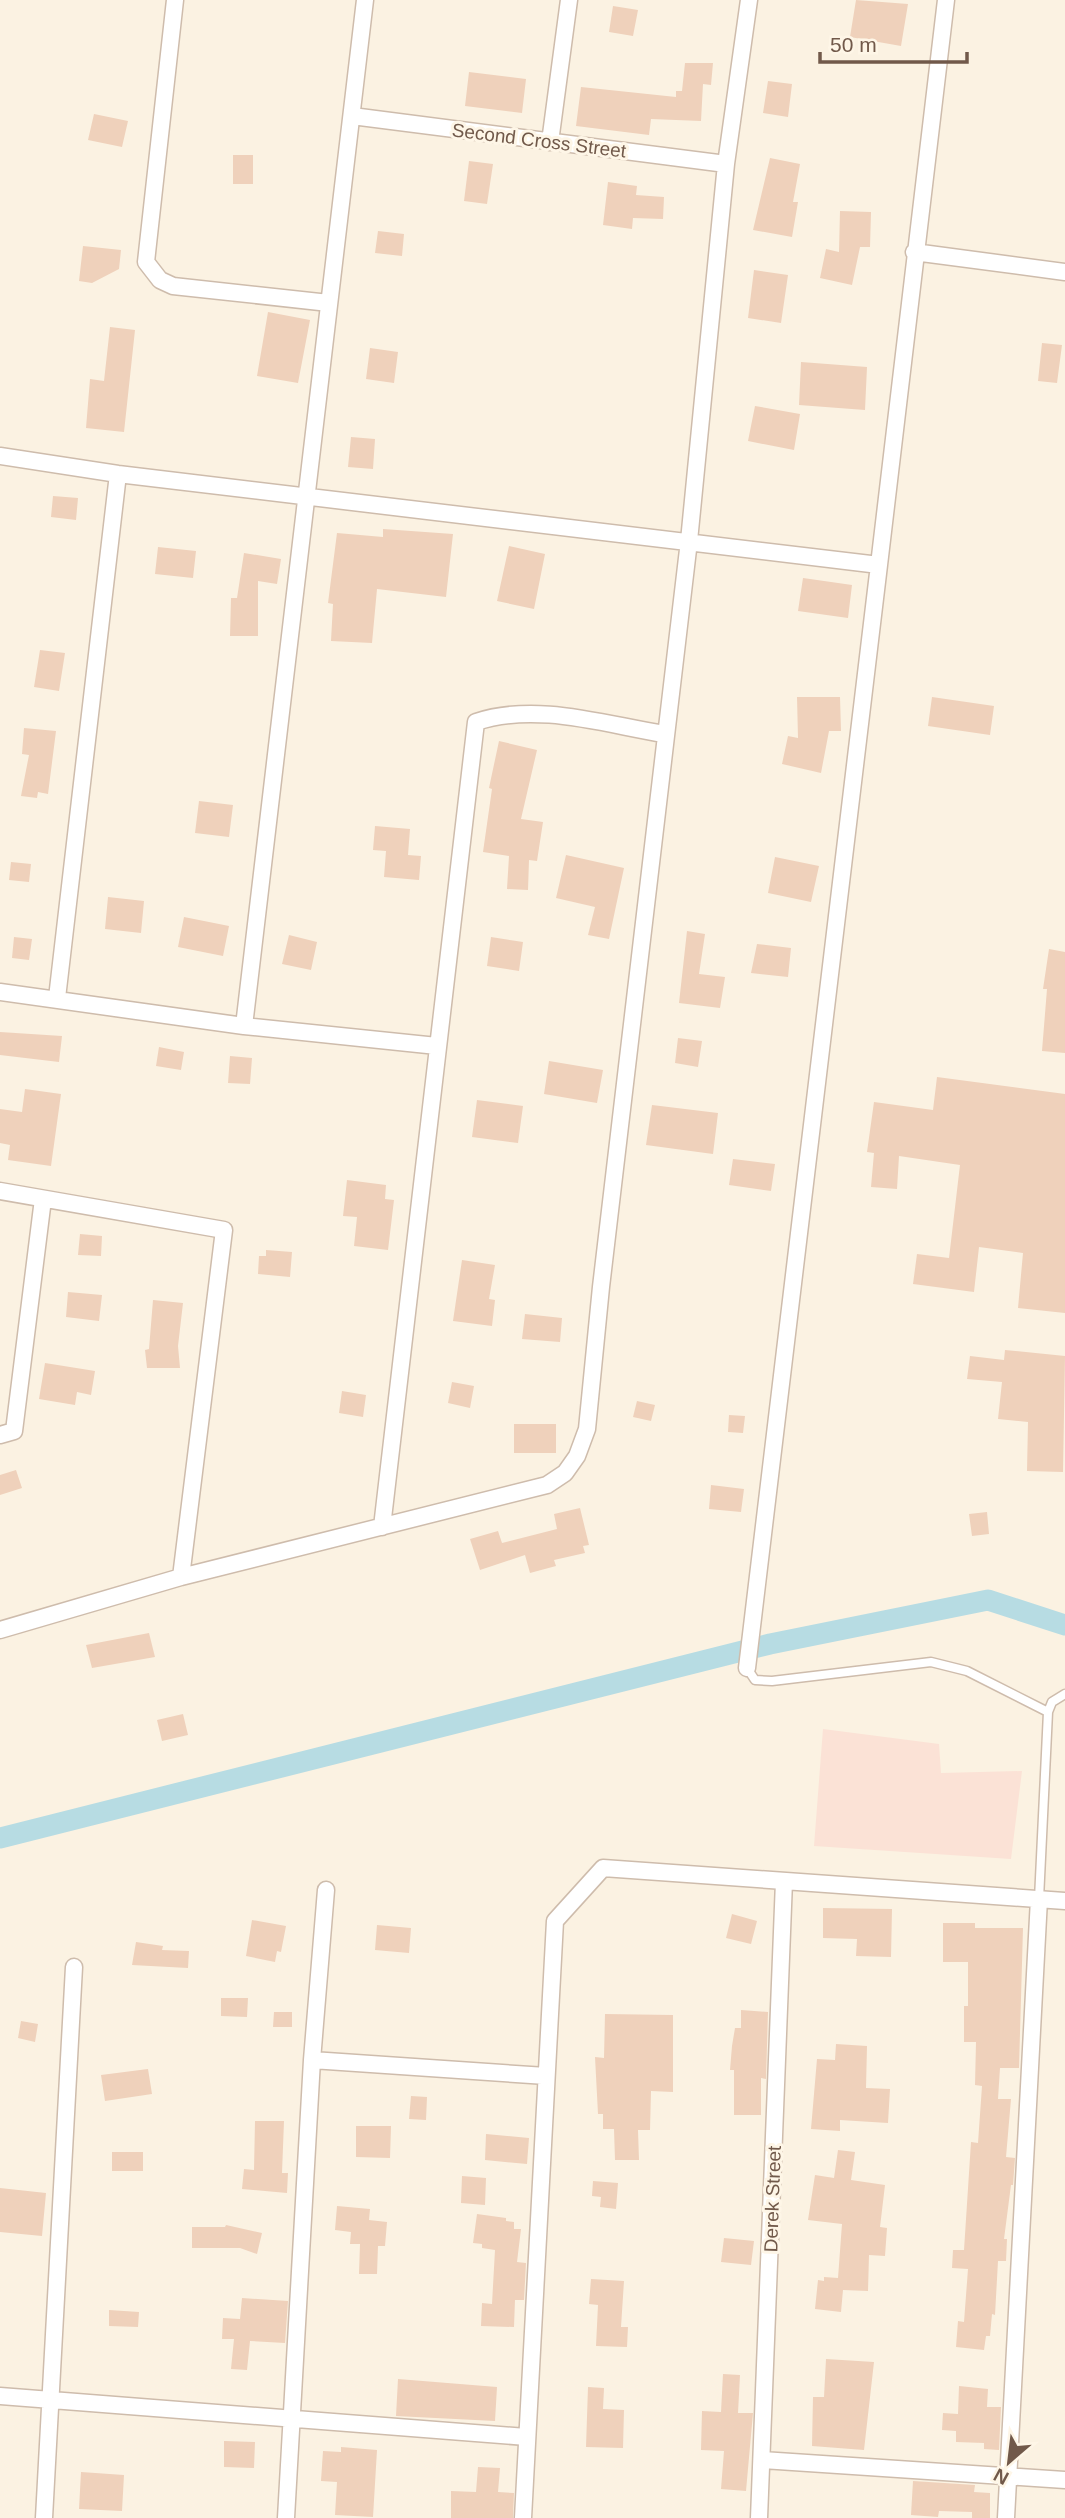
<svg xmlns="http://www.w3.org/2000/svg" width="1065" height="2518" font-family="Arial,sans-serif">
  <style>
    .commercial { fill: #fbe2d6 }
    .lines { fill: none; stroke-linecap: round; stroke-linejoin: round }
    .canal { stroke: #b7dce3; stroke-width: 21 }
    .building { fill: #efd1bb }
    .lane-casing { stroke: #cebcac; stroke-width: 11 }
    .street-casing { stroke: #cebcac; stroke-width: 19 }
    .lane { stroke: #fff; stroke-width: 8 }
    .street { stroke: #fff; stroke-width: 16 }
    .labels { text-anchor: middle; stroke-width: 6; stroke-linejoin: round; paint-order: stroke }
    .street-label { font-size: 19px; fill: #71594a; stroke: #fef6e7 }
  </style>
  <rect width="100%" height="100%" fill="#fbf2e2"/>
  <path class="commercial" d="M823 1729 939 1744 941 1773 1022 1771 1011 1859 814 1846Z"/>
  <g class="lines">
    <path class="canal" d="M0 1838 770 1644 988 1600 1065 1625"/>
  </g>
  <path class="building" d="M856 0 908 4 901 46 850 37Z
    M613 6 638 10 633 36 609 32Z
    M685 63H713L711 85 703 84 701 121 651 119 649 135 576 126 581 87 676 97V91H682Z
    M469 72 526 79 522 113 465 106Z
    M768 81 792 84 788 117 763 113Z
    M94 114 128 121 122 147 88 140Z
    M233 155H253V184H233Z
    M770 158 800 164 793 202H798L792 237 753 230Z
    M469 161 493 164 487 204 464 201Z
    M608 182 637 186 636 195 664 197 663 219 633 218 632 229 603 225Z
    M840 211 871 212 870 247H860L852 285 820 278 826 249 839 252Z
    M378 231 404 234 402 256 375 253Z
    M83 246 121 250 119 269 92 283 79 281Z
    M754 270 788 275 781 323 748 318Z
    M268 312 310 320 298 383 257 376Z
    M110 327 135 330 124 432 86 428 90 379 104 381Z
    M1042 343 1062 345 1057 383 1038 381Z
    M370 348 398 352 394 383 366 379Z
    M801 362 867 367 865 410 799 405Z
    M755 406 800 414 794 450 748 441Z
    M351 437 375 439 373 469 348 467Z
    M53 496 78 498 76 520 51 517Z
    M383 529 453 534 446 597 377 589 372 643 331 641 333 604 328 603 337 533 383 537Z
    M509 546 545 554 534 609 497 601Z
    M158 547 196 551 193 578 155 574Z
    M244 553 281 559 277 584 258 581V636H230L231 598H237Z
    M803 578 852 585 848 618 798 611Z
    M40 650 65 653 59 691 34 687Z
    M797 697H840L841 731H829L821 773 782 764 788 736 798 738Z
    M932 697 994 706 990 735 928 726Z
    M24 728 56 731 48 794 38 792 37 798 21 796 29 755 22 754Z
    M499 741 537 750 521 819 543 822 537 861 529 860 528 890 507 889 509 856 483 852 492 789 489 788Z
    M199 801 233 805 229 837 195 833Z
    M375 826 410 829 408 855 421 856 419 880 384 877 386 851 373 850Z
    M566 855 624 868 609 939 588 935 595 907 556 898Z
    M775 857 819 866 811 902 768 893Z
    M11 862 31 864 29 882 9 880Z
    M108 897 144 901 141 933 105 929Z
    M184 917 229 926 223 956 178 947Z
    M687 931 705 934 699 974 725 977 720 1008 679 1003Z
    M289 935 317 942 311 970 282 964Z
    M14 937 32 939 29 960 12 958Z
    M491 937 523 942 519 971 487 966Z
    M757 944 791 948 788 977 751 973Z
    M1049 949 1065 952V1053L1042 1051 1047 989H1043Z
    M0 1032 62 1036 59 1062 0 1055Z
    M678 1038 702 1041 698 1067 675 1063Z
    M159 1047 184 1052 181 1070 156 1066Z
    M230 1056 252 1058 250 1084 228 1083Z
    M549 1061 603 1070 597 1103 544 1094Z
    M937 1077 1065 1094V1313L1018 1308 1023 1253 979 1247 974 1292 913 1284 917 1254 949 1258 960 1165 899 1156 897 1189 871 1187 874 1153 867 1152 874 1102 933 1110Z
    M25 1089 61 1094 51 1166 8 1160 10 1145 0 1143V1109L22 1112Z
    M477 1100 523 1106 518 1143 472 1137Z
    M652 1105 718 1113 713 1154 646 1145Z
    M733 1159 775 1164 771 1191 729 1185Z
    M347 1180 386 1185 385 1199 394 1200 388 1250 354 1246 357 1217 343 1216Z
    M80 1234 102 1236 101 1256 78 1255Z
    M266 1250 292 1252 290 1277 258 1274 259 1256H266Z
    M462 1260 495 1265 489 1299 495 1300 492 1326 453 1321Z
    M68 1292 102 1295 99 1321 66 1317Z
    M153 1300 183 1303 178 1346 180 1368H147L145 1350 149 1349Z
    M525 1314 562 1318 560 1342 522 1339Z
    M1005 1350 1065 1356 1063 1472 1027 1471 1028 1422 998 1419 1002 1382 967 1379 970 1356 1004 1360Z
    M45 1363 95 1371 91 1395 77 1392 75 1405 39 1399Z
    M452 1382 474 1386 470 1408 448 1403Z
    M342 1391 366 1395 363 1417 339 1413Z
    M637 1401 655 1405 651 1421 633 1417Z
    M729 1415 745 1416 743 1433 728 1432Z
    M514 1424H556V1453H514Z
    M16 1470 22 1488 0 1495V1475Z
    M711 1485 744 1489 741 1512 709 1509Z
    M580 1508 589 1545 583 1546 585 1553 554 1560 556 1566 530 1573 525 1555 480 1570 470 1539 498 1531 502 1543 557 1529 554 1514Z
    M987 1512 989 1534 972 1536 969 1514Z
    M149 1633 155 1657 92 1668 86 1645Z
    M183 1714 188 1735 162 1741 157 1720Z
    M823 1908 892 1909 891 1957 856 1956 857 1939 823 1938Z
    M732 1914 757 1921 751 1944 726 1938Z
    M252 1920 286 1926 281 1952 277 1951 275 1962 246 1956Z
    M943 1923H975V1928H1023L1019 2068H1000L998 2099H1011L1006 2157 1015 2158 1013 2185H1011L1004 2239H1007L1006 2261H998L995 2315 992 2314 990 2336H986L984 2350 956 2347 958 2321 964 2322 968 2269 952 2268 953 2250H964L971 2142 978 2143 982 2086 975 2085 976 2042H964V2006H968V1962H943Z
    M377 1925 411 1928 409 1953 375 1950Z
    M136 1942 163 1946 162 1950 189 1951 188 1968 132 1965Z
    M221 1998H248L247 2017 221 2016Z
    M741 2010 768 2012 766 2079 761 2078V2115H734V2070H730L732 2046 735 2028H741Z
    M274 2012H292V2027H273Z
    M605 2014 673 2015V2092L651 2091 650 2130H638L639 2160H615L614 2129H603V2114H598L595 2057 604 2058Z
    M21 2021 38 2024 35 2042 18 2038Z
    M836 2044 867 2046 866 2088 890 2089 888 2123 840 2120V2131L811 2129 817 2059 835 2060Z
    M148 2069 152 2094 105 2101 101 2075Z
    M411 2096 427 2097 426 2120 409 2119Z
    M255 2121H284L282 2173H288L287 2193 242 2189 244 2169 254 2170Z
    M356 2126H391L390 2158 356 2157Z
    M486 2134 529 2138 527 2164 485 2160Z
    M838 2150 855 2152 851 2180 885 2185 880 2227 887 2228 885 2256 869 2255 868 2291 843 2290 841 2312 815 2309 818 2280 824 2281V2277L838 2278 842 2224 808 2220 815 2175 834 2178Z
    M112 2152H143V2171H112Z
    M462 2176 486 2178 485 2205 461 2203Z
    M593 2181 618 2183 616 2209 600 2207 601 2197 592 2196Z
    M0 2188 46 2193 42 2236 0 2232Z
    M337 2206 370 2209 369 2220 387 2222 385 2246H378L377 2274H359L360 2244H350L351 2232 335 2230Z
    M477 2214 506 2218V2221L514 2222V2229H521L517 2262 526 2263 524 2300H515L514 2327 481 2326 482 2303 492 2304 495 2250 482 2248V2244L473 2243Z
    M226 2225 262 2233 257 2254 240 2248H192V2227H225Z
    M724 2238 754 2241 751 2265 721 2262Z
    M591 2279 624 2281 621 2327H628L627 2347 596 2346 598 2305 589 2304Z
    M242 2298 288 2301 285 2343 250 2341 247 2370 231 2369 234 2339H222L223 2318 240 2319Z
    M109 2310 139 2312 138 2327 109 2326Z
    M826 2359 874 2362 864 2450 812 2446 813 2397H824Z
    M723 2374 740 2375 738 2413H753L746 2491 721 2489 724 2451 701 2450 702 2411 721 2412Z
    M398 2379 497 2387 495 2421 396 2416Z
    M959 2386 988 2389 987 2407H1001L999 2450 984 2449V2443L956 2442V2431L942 2430 943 2413 958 2414Z
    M588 2387 604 2388 603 2409 624 2410 623 2448 586 2447Z
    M224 2441 255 2442 254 2468 224 2467Z
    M341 2447 377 2450 373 2517 335 2515 337 2482 321 2481 323 2451 341 2452Z
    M478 2467 500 2468 498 2492 514 2493 513 2518H451V2491L476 2492Z
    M81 2472 124 2475 122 2511 79 2509Z
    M913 2481 975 2485 974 2492 990 2493V2518H972V2512L939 2511 938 2517 911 2515Z"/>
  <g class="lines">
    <defs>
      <path id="lane" d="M747 1668 755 1680 772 1681 931 1662 967 1671 1048 1712
        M1039 1899 1048 1712 1052 1702 1065 1694"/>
      <path id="street" d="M175 0 146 262 160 280 173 286 329 303
        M352 116 726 164
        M550 142 569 0
        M914 252 1065 272
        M0 456 118 474 879 565 946 0
        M0 992 244 1026 437 1046
        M57 998 118 474
        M244 1026 365 0
        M0 1191 224 1230 181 1577
        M0 1435 14 1431 43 1199
        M382 1527 476 722C536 702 603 724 664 734
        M0 1630 181 1577 547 1485 565 1473 577 1456 587 1429 601 1287 689 541 726 164 749 0
        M747 1668 879 565
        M312 2060 546 2076
        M0 2396 526 2437
        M762 2460 1065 2480
        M44 2518 74 1967
        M286 2518 312 2060 326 1890
        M523 2518 555 1921 603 1868 1065 1901
        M759 2518 784 1881
        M1006 2518 1039 1899"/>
    </defs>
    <use href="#lane" class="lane-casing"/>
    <use href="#street" class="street-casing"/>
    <use href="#lane" class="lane"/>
    <use href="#street" class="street"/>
  </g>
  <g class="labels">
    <g class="street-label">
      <text transform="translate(539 140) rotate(7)" y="7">Second Cross Street</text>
      <text transform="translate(772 2199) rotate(-88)" y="7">Derek Street</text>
    </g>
  </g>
  <g transform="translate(1009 2462) rotate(208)" stroke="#fef6e7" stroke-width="5" paint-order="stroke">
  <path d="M0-5L12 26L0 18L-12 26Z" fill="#71594a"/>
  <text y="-10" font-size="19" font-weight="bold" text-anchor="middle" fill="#71594a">N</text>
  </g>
  <path d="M820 52v10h147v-10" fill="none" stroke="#71594a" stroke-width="3.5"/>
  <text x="830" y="52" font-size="21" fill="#71594a" stroke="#fef6e7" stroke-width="5" paint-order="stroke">50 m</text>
</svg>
